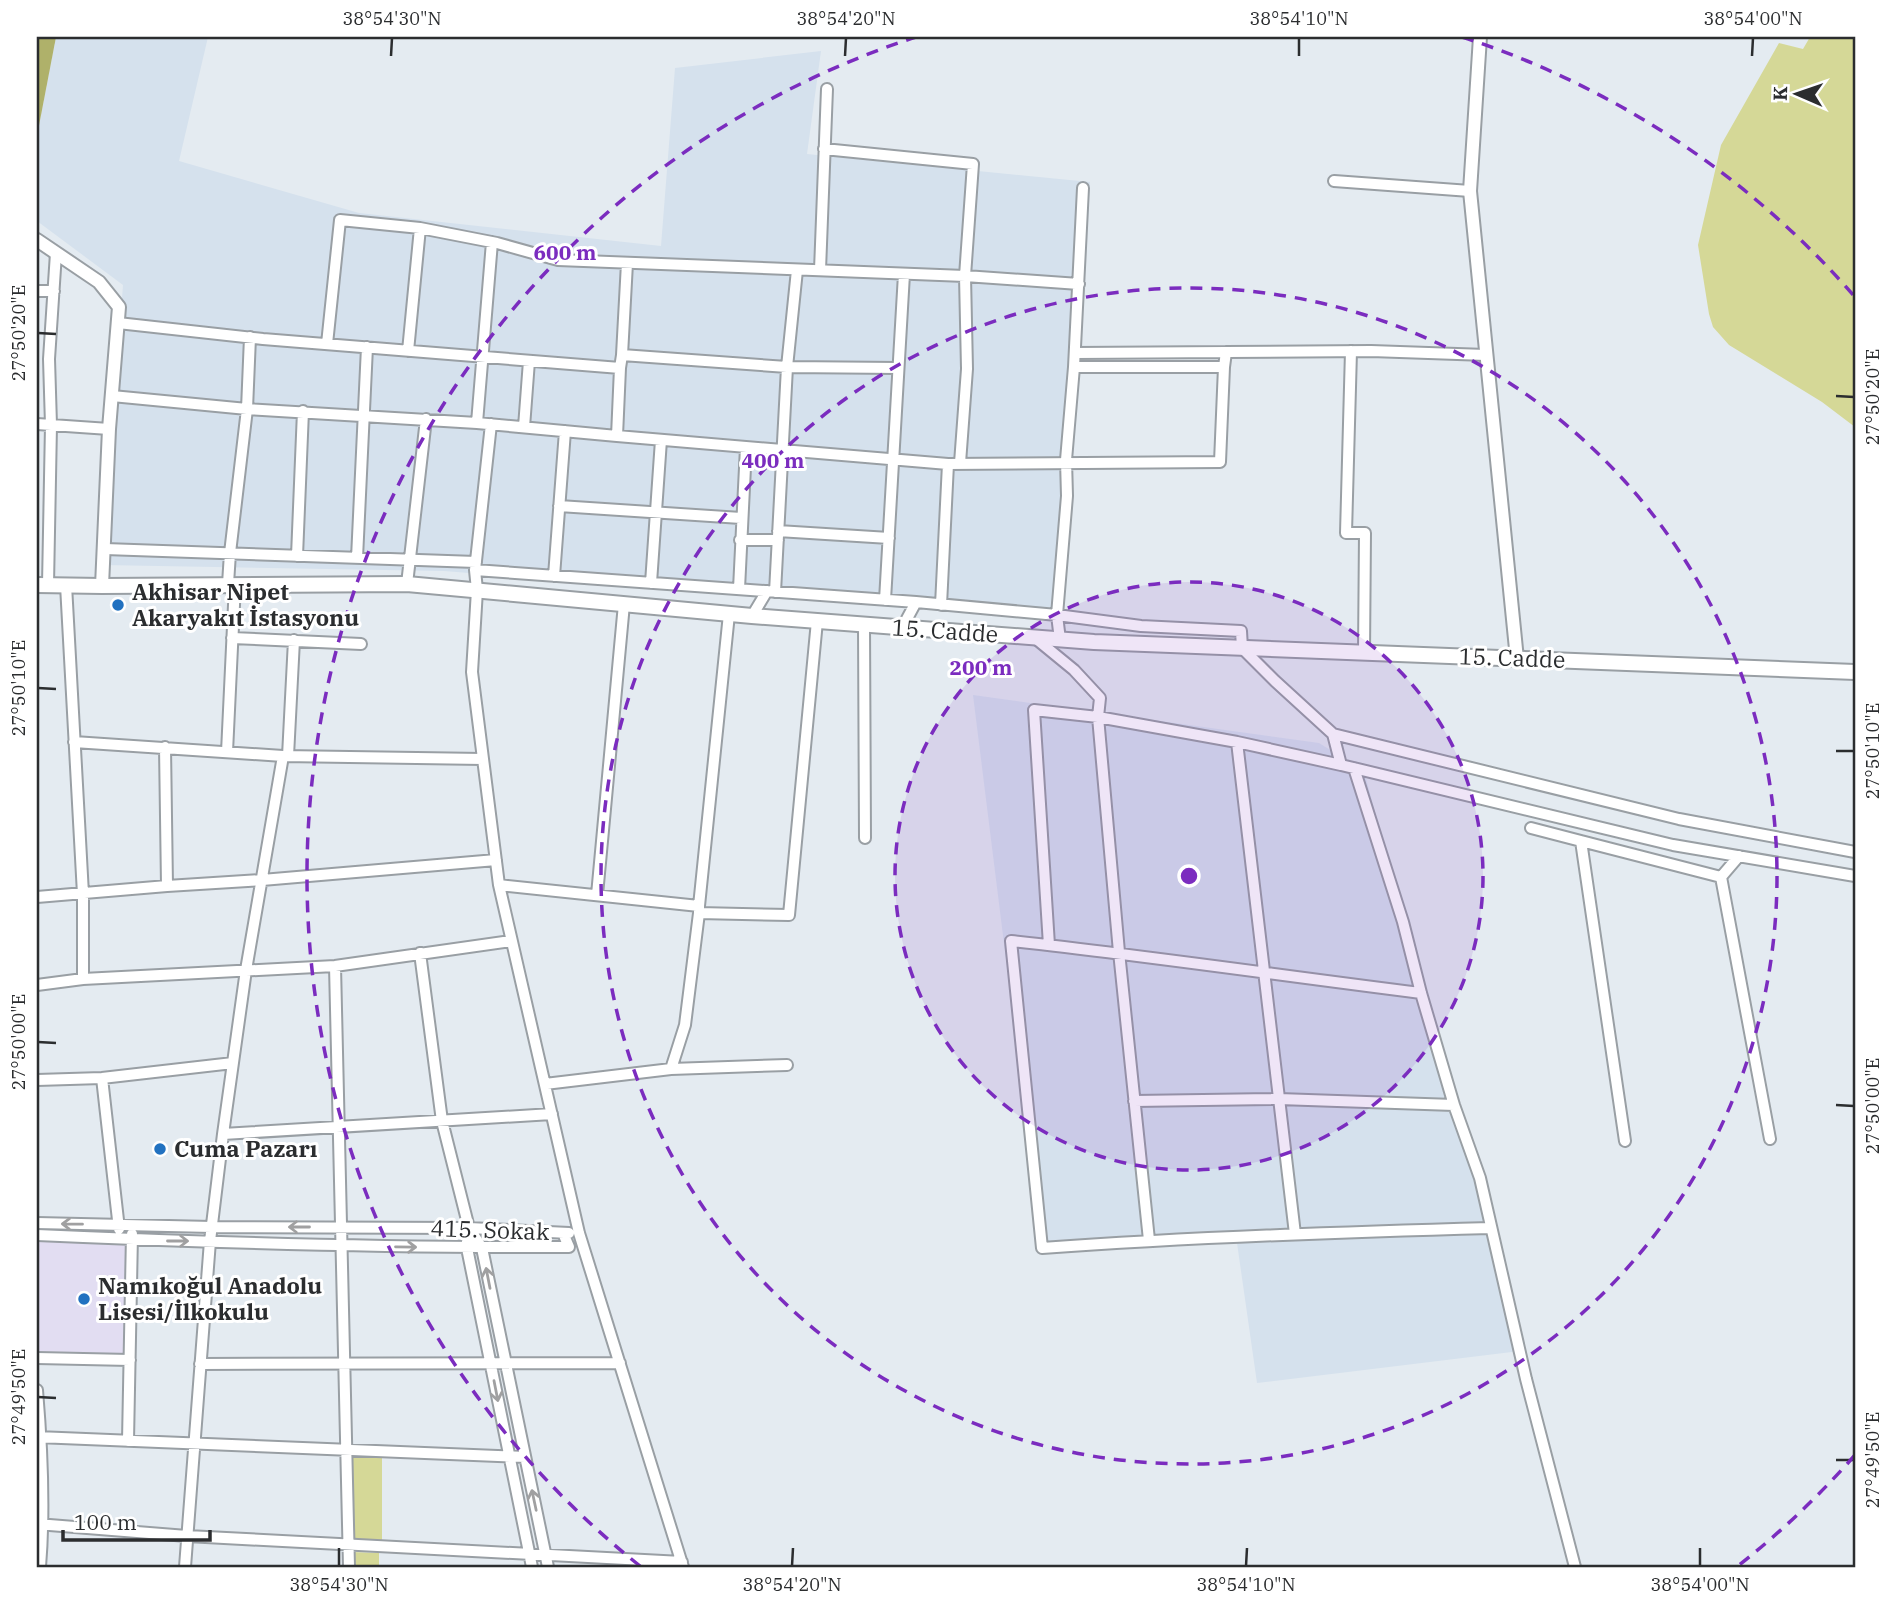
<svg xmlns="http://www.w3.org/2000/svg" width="1892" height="1604" font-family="'IBM Plex Serif',serif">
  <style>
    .built { fill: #d5e1ed }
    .education { fill: #e2ddf2 }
    .green { fill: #d5d897 }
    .forest { fill: #afb16a }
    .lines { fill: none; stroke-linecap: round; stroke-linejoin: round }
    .minor-casing { stroke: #999fa4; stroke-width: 14 }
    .tertiary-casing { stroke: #999fa4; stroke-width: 16 }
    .secondary-casing { stroke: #999fa4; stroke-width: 18 }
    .minor { stroke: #fff; stroke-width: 10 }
    .tertiary { stroke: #fff; stroke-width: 12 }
    .secondary { stroke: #fff; stroke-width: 14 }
    .oneway { stroke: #a0a0a1 }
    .ticks { fill: none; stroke: #2b2d2f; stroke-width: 2.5 }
    .ring { fill: none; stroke: #7b2cbf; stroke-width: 3.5; stroke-dasharray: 12 9 }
    .poi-dot { fill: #2171c0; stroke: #fff; stroke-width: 2.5 }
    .labels { text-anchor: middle; stroke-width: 6; stroke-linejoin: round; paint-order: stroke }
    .poi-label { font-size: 23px; font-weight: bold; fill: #2b2d2f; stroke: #fff; text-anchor: start }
    .street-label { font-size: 23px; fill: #2b2d2f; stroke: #fff }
    .centre { fill: #7b2cbf; stroke: #fff; stroke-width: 3.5 }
    .ring-label { font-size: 21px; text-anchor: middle; font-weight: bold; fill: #7b2cbf; stroke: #fff; stroke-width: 6; stroke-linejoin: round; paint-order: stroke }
    .neatline { fill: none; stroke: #2b2d2f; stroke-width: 2.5 }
    .ticks-label { font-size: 18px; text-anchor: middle; fill: #2b2d2f }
  </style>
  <rect width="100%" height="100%" fill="#e4ebf1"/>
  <path class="built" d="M56 37H208L179 161 359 213 661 246 675 68 821 51 807 154 1090 182 1063 620 444 571 103 565 123 285 37 221V136Z
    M973 695 1319 743 1364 771 1520 1351 1257 1383 1236 1236 1042 1248Z"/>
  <path class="education" d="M37 1235 132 1239 130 1360 37 1358Z"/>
  <path class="green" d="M1810 37H1855V427L1822 402 1729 345 1713 327 1709 314 1698 245 1721 145 1779 43 1803 49Z
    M351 1456H382V1543L352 1541Z
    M352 1552 379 1553V1567H353Z"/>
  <path class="forest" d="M37 37H56L37 136Z"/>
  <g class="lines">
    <defs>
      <path id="minor" d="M824 149 973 164 965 276 967 369 960 463
        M1334 181 1470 191
        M820 270 827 89
        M37 291H54
        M118 323 263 339 620 368 622 355 787 367 898 368
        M327 344 340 220 420 228 497 243 558 260 965 276 1079 284
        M408 351 420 228
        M1351 351 1346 533H1365L1364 653
        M1075 353 1226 352
        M622 355 627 263
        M1224 367 1226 352 1371 351 1486 355
        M112 396 247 409 477 423 617 436 948 464 1220 462 1224 367H1074
        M477 423 492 242
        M37 424 109 429
        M491 424 475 570 477 590 472 672 499 885 579 1233 683 1567
        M524 427 529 361
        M617 436 620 368
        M559 506 741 518
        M778 531 889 538
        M740 540H778
        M105 549 476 562
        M297 556 303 411
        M357 558 367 347
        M475 570 916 602 1057 615 1141 626 1241 631 1242 648 1275 681 1333 734 1341 765 1673 845 1855 876
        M554 576 565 431
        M651 583 661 440
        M228 584 230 553 247 409 250 337
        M407 584 426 419
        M48 585 51 425 49 359 56 253
        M66 585 83 894V979
        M739 589 746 447
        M775 592 787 367 797 270
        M885 600 904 274
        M941 605 948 464
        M752 616 767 591
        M864 625 865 838
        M902 628 916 602
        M232 638 361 644
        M1035 638 1074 670 1100 698 1098 717 1237 742 1341 765
        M1060 640 1057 615 1067 496 1066 460 1074 367 1083 188
        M1333 734 1679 819 1855 852
        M74 742 283 756 483 759
        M1237 742 1295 1234
        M165 747 167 886
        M227 752 235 584
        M288 756 294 640
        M1354 768 1403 922 1421 993 1454 1105 1480 1178 1526 1379 1575 1567
        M1531 828 1581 841 1625 1141
        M1581 841 1721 877
        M1739 856 1721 877 1770 1139
        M499 885 699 906V913L789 915 817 621
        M597 895 624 604
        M37 897 167 886 262 880 496 860
        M699 906 729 614
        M1049 945 1034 710 1098 717 1119 952 1149 1240
        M420 953 442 1121 469 1228 482 1248 548 1567
        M335 966 349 1567
        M37 985 83 979 335 966 511 941
        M1421 993C1285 976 1148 956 1011 941L1042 1248C1192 1237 1341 1232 1491 1228
        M671 1069 685 1025 699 913
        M102 1078 119 1229
        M37 1080 102 1078 233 1063
        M545 1084 671 1069 787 1065
        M1134 1101 1279 1099 1454 1105
        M223 1134 552 1114
        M37 1223 212 1227 469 1228 569 1233
        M37 1235C214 1243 392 1248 569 1247L563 1233
        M467 1242V1248L532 1567
        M37 1358 130 1360
        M200 1364 620 1363
        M37 1390C42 1449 45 1508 40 1567
        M37 1437 525 1457
        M128 1441 132 1234
        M37 1524 187 1536 682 1562
        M185 1567 210 1241 223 1134 246 970 283 756"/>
      <path id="tertiary" d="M1480 37 1470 191 1517 659
        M37 240 99 282 119 307 109 429 102 586"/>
      <path id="secondary" d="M37 585 102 586 407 584 752 616 1094 642 1855 672"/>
    </defs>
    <use href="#minor" class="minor-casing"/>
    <use href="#tertiary" class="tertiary-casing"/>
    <use href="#secondary" class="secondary-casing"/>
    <use href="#minor" class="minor"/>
    <use href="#tertiary" class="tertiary"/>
    <use href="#secondary" class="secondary"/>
  </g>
  <defs><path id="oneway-shaft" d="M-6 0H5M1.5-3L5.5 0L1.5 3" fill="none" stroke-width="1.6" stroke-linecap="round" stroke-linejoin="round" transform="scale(1.75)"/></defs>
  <g class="oneway">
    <use href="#oneway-shaft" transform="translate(72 1224) rotate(-179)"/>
    <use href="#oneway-shaft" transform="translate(299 1227) rotate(-180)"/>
    <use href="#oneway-shaft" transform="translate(178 1241)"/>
    <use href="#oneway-shaft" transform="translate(406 1247) rotate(1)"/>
    <use href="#oneway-shaft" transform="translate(488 1278) rotate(-101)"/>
    <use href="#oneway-shaft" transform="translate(496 1391) rotate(79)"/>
    <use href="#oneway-shaft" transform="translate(534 1500) rotate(-102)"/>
  </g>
  <path class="ticks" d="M391 56 392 38M845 56 846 38M1299 56V38M1752 56 1753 38M38 333 56 334M1836 396 1854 397M38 688 56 689M1836 751H1854M38 1042 56 1043M1836 1105 1854 1106M38 1397 56 1398M1836 1460H1854M339 1566V1548M792 1566 793 1548M1246 1566 1247 1548M1700 1566V1548"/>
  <circle cx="1189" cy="876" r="294" fill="#7b2cbf" fill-opacity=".12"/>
  <g class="ring">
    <circle cx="1189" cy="876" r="294"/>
    <circle cx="1189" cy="876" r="588"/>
    <path d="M1855 1455A882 882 0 0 1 1738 1566M640 1566A882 882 0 0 1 916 37M1462 37A882 882 0 0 1 1855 297"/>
  </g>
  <g class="poi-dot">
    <circle cx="118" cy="605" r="7"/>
    <circle cx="160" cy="1149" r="7"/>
    <circle cx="84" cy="1299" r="7"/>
  </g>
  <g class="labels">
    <g class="poi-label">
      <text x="132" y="600">Akhisar Nipet<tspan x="132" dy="26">Akaryakıt İstasyonu</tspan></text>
      <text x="174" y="1157">Cuma Pazarı</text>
      <text x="98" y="1294">Namıkoğul Anadolu<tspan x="98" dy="26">Lisesi/İlkokulu</tspan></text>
    </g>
    <g class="street-label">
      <text transform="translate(945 631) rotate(4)" y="8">15. Cadde</text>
      <text transform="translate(1512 658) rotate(2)" y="8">15. Cadde</text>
      <text transform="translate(490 1230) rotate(2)" y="8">415. Sokak</text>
    </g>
  </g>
  <circle cx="1189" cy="876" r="10" class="centre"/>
  <g class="ring-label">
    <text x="565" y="260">600 m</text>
    <text x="773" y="468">400 m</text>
    <text x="981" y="675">200 m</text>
  </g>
  <rect width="1892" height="1604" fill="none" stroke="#ffffff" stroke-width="77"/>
  <g transform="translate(1797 94) rotate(272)" stroke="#ffffff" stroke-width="5" paint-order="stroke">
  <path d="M0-5L12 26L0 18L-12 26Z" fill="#2b2d2f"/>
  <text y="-10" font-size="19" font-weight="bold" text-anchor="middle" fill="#2b2d2f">K</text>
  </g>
  <path d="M63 1530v10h147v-10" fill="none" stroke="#2b2d2f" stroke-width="3.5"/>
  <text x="74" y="1530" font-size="21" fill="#2b2d2f" stroke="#ffffff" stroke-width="5" paint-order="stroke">100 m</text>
  <rect x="38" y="38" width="1816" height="1528" class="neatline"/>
  <g class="ticks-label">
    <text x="392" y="25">38°54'30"N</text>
    <text x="846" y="25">38°54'20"N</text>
    <text x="1299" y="25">38°54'10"N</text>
    <text x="1753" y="25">38°54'00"N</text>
    <text transform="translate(19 333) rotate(-90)" y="6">27°50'20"E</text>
    <text transform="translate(1873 397) rotate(-90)" y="6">27°50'20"E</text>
    <text transform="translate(19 688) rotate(-90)" y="6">27°50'10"E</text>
    <text transform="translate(1873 751) rotate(-90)" y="6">27°50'10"E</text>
    <text transform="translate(19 1042) rotate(-90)" y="6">27°50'00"E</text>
    <text transform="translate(1873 1106) rotate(-90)" y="6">27°50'00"E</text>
    <text transform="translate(19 1397) rotate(-90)" y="6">27°49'50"E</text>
    <text transform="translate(1873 1460) rotate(-90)" y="6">27°49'50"E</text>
    <text x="339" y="1591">38°54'30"N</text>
    <text x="792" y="1591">38°54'20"N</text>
    <text x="1246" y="1591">38°54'10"N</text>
    <text x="1700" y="1591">38°54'00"N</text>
  </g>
</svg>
